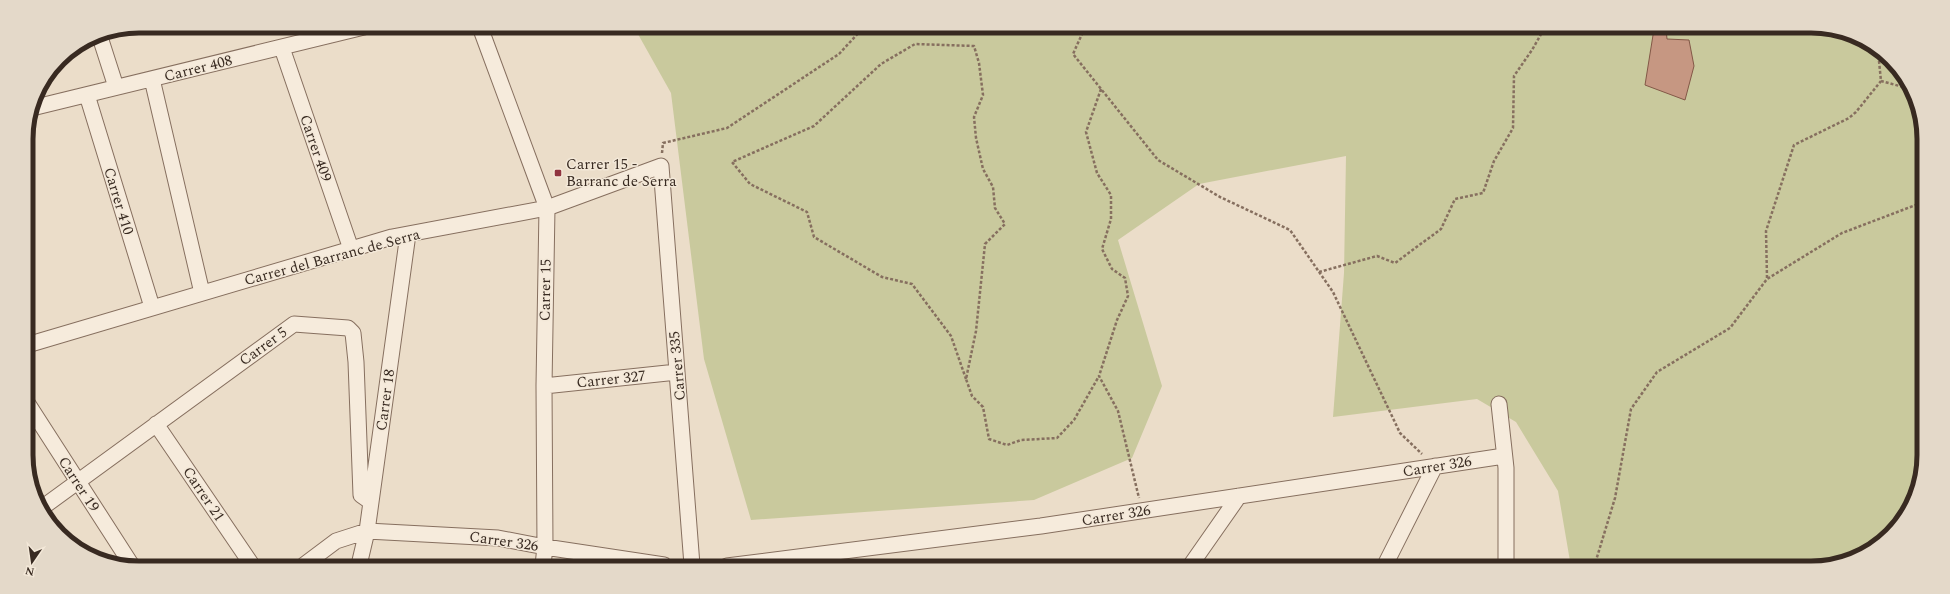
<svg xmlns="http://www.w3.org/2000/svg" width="1950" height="594" font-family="Spectral,serif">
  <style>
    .green { fill: #c9c99d }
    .building { fill: #c69782; stroke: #835847 }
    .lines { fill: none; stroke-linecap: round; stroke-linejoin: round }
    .minor-casing { stroke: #866f5f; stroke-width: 17 }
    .path { stroke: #866f5f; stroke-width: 2.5; stroke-dasharray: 3 2; stroke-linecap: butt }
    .minor { stroke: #f6ebdc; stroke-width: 15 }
    .poi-dot { fill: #90343f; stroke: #f3e8d8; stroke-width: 1.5 }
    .labels { text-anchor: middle; stroke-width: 3; stroke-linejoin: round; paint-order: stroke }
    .street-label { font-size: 15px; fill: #382a21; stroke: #f3e8d8 }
    .poi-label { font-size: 15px; fill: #382a21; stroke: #f3e8d8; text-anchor: start }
    .rim { fill: none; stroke: #382a21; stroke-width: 5 }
  </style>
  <rect width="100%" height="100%" fill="#ebddc9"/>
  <path class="green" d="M634 27 1840 30 1891 59 1922 117 1920 484 1885 540 1854 560 1819 568 1571 567 1558 491 1516 422 1477 399 1333 417 1344 273 1346 156 1199 184 1118 240 1162 386 1132 458 1034 500 751 520 704 359 671 93Z"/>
  <path class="building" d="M1654 29H1666L1667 39 1689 40 1694 66 1685 100 1645 85Z"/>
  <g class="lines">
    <defs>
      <path id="minor" d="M480 27 547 208 544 386 545 547 543 565
        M99 34 116 87
        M282 48 351 249
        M152 79 202 293
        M87 95 152 307
        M32 108 364 27
        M27 345 392 237 547 208 661 166 692 565
        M544 386 677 372
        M28 404 131 564
        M1499 404 1506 468V567
        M156 424 252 565
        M43 507 294 324 348 328 353 333 356 362 361 495 371 502
        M304 565 336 541 367 531 498 538 545 547 664 565
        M359 565 367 531 408 234
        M727 566 1041 526 1504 456
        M1190 566 1239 496
        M1384 567 1435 466"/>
    </defs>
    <use href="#minor" class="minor-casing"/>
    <path class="path" d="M1079 28 1082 34 1073 54 1158 160 1220 197 1290 230 1333 292 1400 433 1422 454
      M1878 51 1881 81 1907 88
      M1101 89 1086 132 1097 173 1111 195V219L1102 249 1112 269 1125 278 1128 296 1117 320 1099 376 1118 411 1139 498
      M662 153 663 143 727 128 839 54 863 28
      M1319 272 1377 256 1395 263 1441 229 1455 199 1483 193 1494 161 1513 128 1514 76 1532 50 1544 29
      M1767 278 1766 231 1794 145 1849 118 1856 112 1881 81
      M966 379 951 336 912 284 882 277 814 237 807 212 750 184 732 162 814 126 881 64 915 44 974 46 979 63 983 95 974 117 976 138 983 169 993 187 995 208 1005 224 985 244 976 331 966 379 972 396 983 407 989 439 1007 445 1021 440 1057 438 1074 420 1099 376
      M1594 567 1615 498 1631 409 1657 372 1730 328 1767 279 1842 233 1921 203"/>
    <use href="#minor" class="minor"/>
  </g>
  <rect class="poi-dot" x="554" y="169" width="8" height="8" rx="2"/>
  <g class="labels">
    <g class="street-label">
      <text transform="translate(198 68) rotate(-14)" y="5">Carrer 408</text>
      <text transform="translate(316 148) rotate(71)" y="5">Carrer 409</text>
      <text transform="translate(119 201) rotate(73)" y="5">Carrer 410</text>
      <text transform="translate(332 257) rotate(-15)" y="5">Carrer del Barranc de Serra</text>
      <text transform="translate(545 290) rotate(-89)" y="5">Carrer 15</text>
      <text transform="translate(263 346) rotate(-36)" y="5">Carrer 5</text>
      <text transform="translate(677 366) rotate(-95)" y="5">Carrer 335</text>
      <text transform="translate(611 379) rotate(-6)" y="5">Carrer 327</text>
      <text transform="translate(385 400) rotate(-82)" y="5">Carrer 18</text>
      <text transform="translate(1437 466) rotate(-9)" y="5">Carrer 326</text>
      <text transform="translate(79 484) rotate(57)" y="5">Carrer 19</text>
      <text transform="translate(204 494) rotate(56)" y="5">Carrer 21</text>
      <text transform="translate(1116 515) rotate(-9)" y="5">Carrer 326</text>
      <text transform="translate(504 541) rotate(8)" y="5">Carrer 326</text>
    </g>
    <g class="poi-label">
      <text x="566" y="169">Carrer 15 -<tspan x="566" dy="17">Barranc de Serra</tspan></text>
    </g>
  </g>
  <path d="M0 0H1950V594H0ZM139 33H1811A106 106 0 0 1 1917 139V455A106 106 0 0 1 1811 561H139A106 106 0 0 1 33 455V139A106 106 0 0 1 139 33Z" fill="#e4d9c9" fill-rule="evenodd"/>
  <path class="rim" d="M139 33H1811A106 106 0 0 1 1917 139V455A106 106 0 0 1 1811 561H139A106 106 0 0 1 33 455V139A106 106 0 0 1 139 33Z"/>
  <g transform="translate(32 562) rotate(193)" stroke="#f3e8d8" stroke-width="3" paint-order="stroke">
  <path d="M0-3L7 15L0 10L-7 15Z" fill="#382a21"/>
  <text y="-6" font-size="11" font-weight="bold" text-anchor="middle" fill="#382a21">N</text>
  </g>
</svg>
